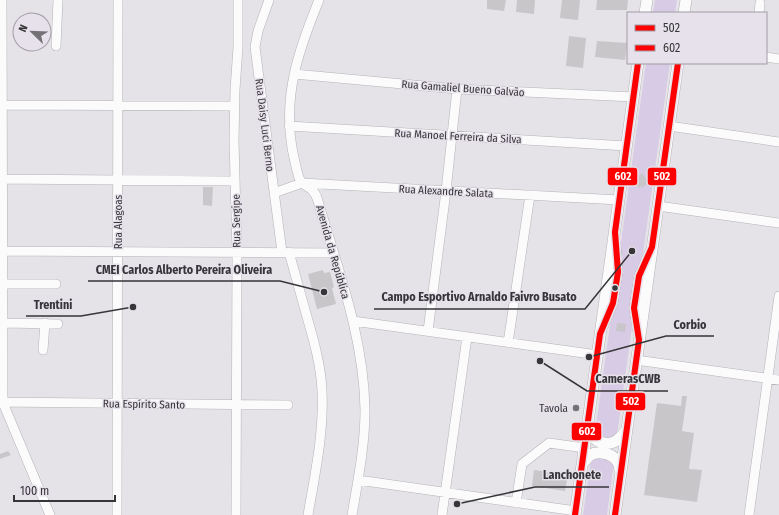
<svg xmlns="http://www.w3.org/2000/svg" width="779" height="515" font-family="'Fira Sans Condensed',sans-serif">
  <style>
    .green { fill: #d8cbe5 }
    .building { fill: #c9c6ca }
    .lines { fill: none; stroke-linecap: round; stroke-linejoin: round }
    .minor-casing { stroke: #b4b2b6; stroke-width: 10 }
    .major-casing { stroke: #b4b2b6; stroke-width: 12 }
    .minor { stroke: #fbfbfc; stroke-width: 9 }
    .major { stroke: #fbfbfc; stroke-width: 11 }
    .bus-1-casing { stroke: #e6e1ea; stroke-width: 9 }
    .bus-2-casing { stroke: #e6e1ea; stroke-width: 9 }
    .bus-1 { stroke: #f00; stroke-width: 6 }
    .bus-2 { stroke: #f00; stroke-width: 6 }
    .bus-dot { fill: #363538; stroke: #e6e1ea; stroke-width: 1.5 }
    .poi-dot { fill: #747276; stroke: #e6e1ea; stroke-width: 1.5 }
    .labels { text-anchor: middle; stroke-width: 3; stroke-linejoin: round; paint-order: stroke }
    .street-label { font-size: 11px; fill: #363538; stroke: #e6e1ea }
    .poi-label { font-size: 11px; fill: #363538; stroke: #e6e1ea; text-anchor: end }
    .leader { fill: none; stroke: #363538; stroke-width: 1.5 }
    .callout-dot { fill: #363538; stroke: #e6e1ea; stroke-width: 1.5 }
    .callout-label { font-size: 12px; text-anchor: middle; font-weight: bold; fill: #363538; stroke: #e6e1ea; stroke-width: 3; stroke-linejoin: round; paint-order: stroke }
    .line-badge { stroke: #e6e1ea; stroke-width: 1.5 }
    .badge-label { font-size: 11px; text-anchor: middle; font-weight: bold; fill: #fff }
  </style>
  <rect width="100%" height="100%" fill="#e6e3e8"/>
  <path class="green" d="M655 0H677L675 13H653Z
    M646 63H670L643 253 636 274 631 308 632 328 617 435 614 438H601L595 432 610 325 617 305 620 249Z
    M599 455 614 463 607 515H583L591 459Z"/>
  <path class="building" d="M487 0H506L504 11 487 9Z
    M517 0H535L534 14 516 12Z
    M562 0H580L578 20 560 18Z
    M597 0H628L627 10H596Z
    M569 36 586 38 583 68 566 66Z
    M597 41 627 43 625 60 595 57Z
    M642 173 649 182 642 188 641 186 639 188 635 183 637 181 635 179Z
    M203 187H213L212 206 203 205Z
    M323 270 324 273 330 272 334 287 332 288 336 304 317 309 308 274Z
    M617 323 626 324 625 332 616 331Z
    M682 396H687L682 431 694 433 689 469 702 470 697 502 644 495 657 403 681 406Z
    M8 451 11 455 0 459V454Z
    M534 470 568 475 565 491 532 486Z"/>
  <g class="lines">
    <defs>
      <path id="minor" d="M2 0 3 402
        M269 0 258 31 255 47 282 252
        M319 0C299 49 283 94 292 148 294 158 296 168 299 178 302 185 306 185 312 190 315 193 317 197 318 201 338 269 364 338 365 410 365 445 358 480 352 515
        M759 13 760 3
        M56 46 58 0
        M766 57 779 59
        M294 74 457 89 634 97
        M0 105 234 106
        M289 126 627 146
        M669 126 779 142
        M0 179 235 181
        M274 193 302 183 619 200
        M658 206 779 223
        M0 251 334 253
        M289 252C295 274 301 295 307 317 314 341 321 366 322 391 324 433 315 474 308 515
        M3 284H56
        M353 321 598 355
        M3 323 58 324
        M604 325 613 303 618 272 616 245
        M428 331 446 191 457 89
        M638 333 634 308 639 276 650 251
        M508 343 530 195
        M43 350 45 323
        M636 360 779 380
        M1 398 50 515
        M0 402 288 405
        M358 480 576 511
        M516 503 522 464 549 443 585 448
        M117 515 118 0
        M236 515 237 252 234 141 235 90 238 47V0
        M442 515 467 337
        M749 515 779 296"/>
      <path id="major" d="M645 13 647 0
        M684 13 686 0
        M587 429C593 439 602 447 614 442 619 440 622 435 626 431
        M583 463C585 461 587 458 589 456 597 450 612 453 617 461 619 464 620 468 620 470
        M575 515 638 63
        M615 515 678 63"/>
    </defs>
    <use href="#minor" class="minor-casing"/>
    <use href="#major" class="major-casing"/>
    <use href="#minor" class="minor"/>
    <use href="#major" class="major"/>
    <defs>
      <path id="bus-1" d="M615 515 639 340 634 308 639 276 652 247 678 63"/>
      <path id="bus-2" d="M575 515 600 334 613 303 618 272 615 232 638 63"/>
    </defs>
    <use href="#bus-1" class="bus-1-casing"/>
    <use href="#bus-2" class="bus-2-casing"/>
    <use href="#bus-1" class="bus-1"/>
    <use href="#bus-2" class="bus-2"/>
  </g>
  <circle class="bus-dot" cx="615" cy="288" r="3.5"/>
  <circle class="poi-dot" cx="576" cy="408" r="4"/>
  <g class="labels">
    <g class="street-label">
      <text transform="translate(463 88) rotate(4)" y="4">Rua Gamaliel Bueno Galvão</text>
      <text transform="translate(265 125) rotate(83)" y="4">Rua Daisy Luci Berno</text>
      <text transform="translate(458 136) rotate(3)" y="4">Rua Manoel Ferreira da Silva</text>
      <text transform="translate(446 191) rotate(3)" y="4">Rua Alexandre Salata</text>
      <text transform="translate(236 221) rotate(-91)" y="4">Rua Sergipe</text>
      <text transform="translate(118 222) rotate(-90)" y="4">Rua Alagoas</text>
      <text transform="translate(333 252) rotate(74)" y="4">Avenida da República</text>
      <text transform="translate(144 404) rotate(1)" y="4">Rua Espírito Santo</text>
    </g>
    <g class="poi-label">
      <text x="568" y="412">Tavola</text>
    </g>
  </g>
  <path class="leader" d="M324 292L280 281H88M632 251L585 309H374M133 307L81 316H26M589 357L666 336H714M540 361L587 391H668M457 504L535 487H609"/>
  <g class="callout-dot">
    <circle cx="324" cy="292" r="4"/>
    <circle cx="632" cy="251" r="4"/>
    <circle cx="133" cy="307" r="4"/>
    <circle cx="589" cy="357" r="4"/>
    <circle cx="540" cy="361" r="4"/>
    <circle cx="457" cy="504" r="4"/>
  </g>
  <g class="callout-label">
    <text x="184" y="274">CMEI Carlos Alberto Pereira Oliveira</text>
    <text x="479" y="301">Campo Esportivo Arnaldo Faivro Busato</text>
    <text x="53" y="309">Trentini</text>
    <text x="690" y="329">Corbio</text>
    <text x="628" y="383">CamerasCWB</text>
    <text x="572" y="479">Lanchonete</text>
  </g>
  <g class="line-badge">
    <rect x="607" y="167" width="31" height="19" rx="4" fill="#f00"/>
    <rect x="647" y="167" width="30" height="19" rx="4" fill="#f00"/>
    <rect x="615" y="392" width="31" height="19" rx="4" fill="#f00"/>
    <rect x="571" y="422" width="31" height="19" rx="4" fill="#f00"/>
  </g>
  <g class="badge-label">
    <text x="623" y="180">602</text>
    <text x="662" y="180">502</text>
    <text x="631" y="405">502</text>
    <text x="587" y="435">602</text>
  </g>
  <rect x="627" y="12" width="140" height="52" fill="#e6e1ea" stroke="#a09ca3"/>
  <rect x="635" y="25" width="20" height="6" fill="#ff0000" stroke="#a09ca3"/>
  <text x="663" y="32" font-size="12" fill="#363538">502</text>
  <rect x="635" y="45" width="20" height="6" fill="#ff0000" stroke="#a09ca3"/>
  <text x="663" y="52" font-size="12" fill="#363538">602</text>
  <g transform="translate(32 32) rotate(293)"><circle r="19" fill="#e6e1ea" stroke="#a09ca3"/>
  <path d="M0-3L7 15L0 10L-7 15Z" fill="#747276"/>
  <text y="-6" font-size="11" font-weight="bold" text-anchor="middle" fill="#363538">N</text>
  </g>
  <path d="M14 495v6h101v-6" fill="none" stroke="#363538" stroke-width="2"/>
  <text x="20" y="495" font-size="12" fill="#363538" stroke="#e6e1ea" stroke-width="3" paint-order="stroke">100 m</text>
</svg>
